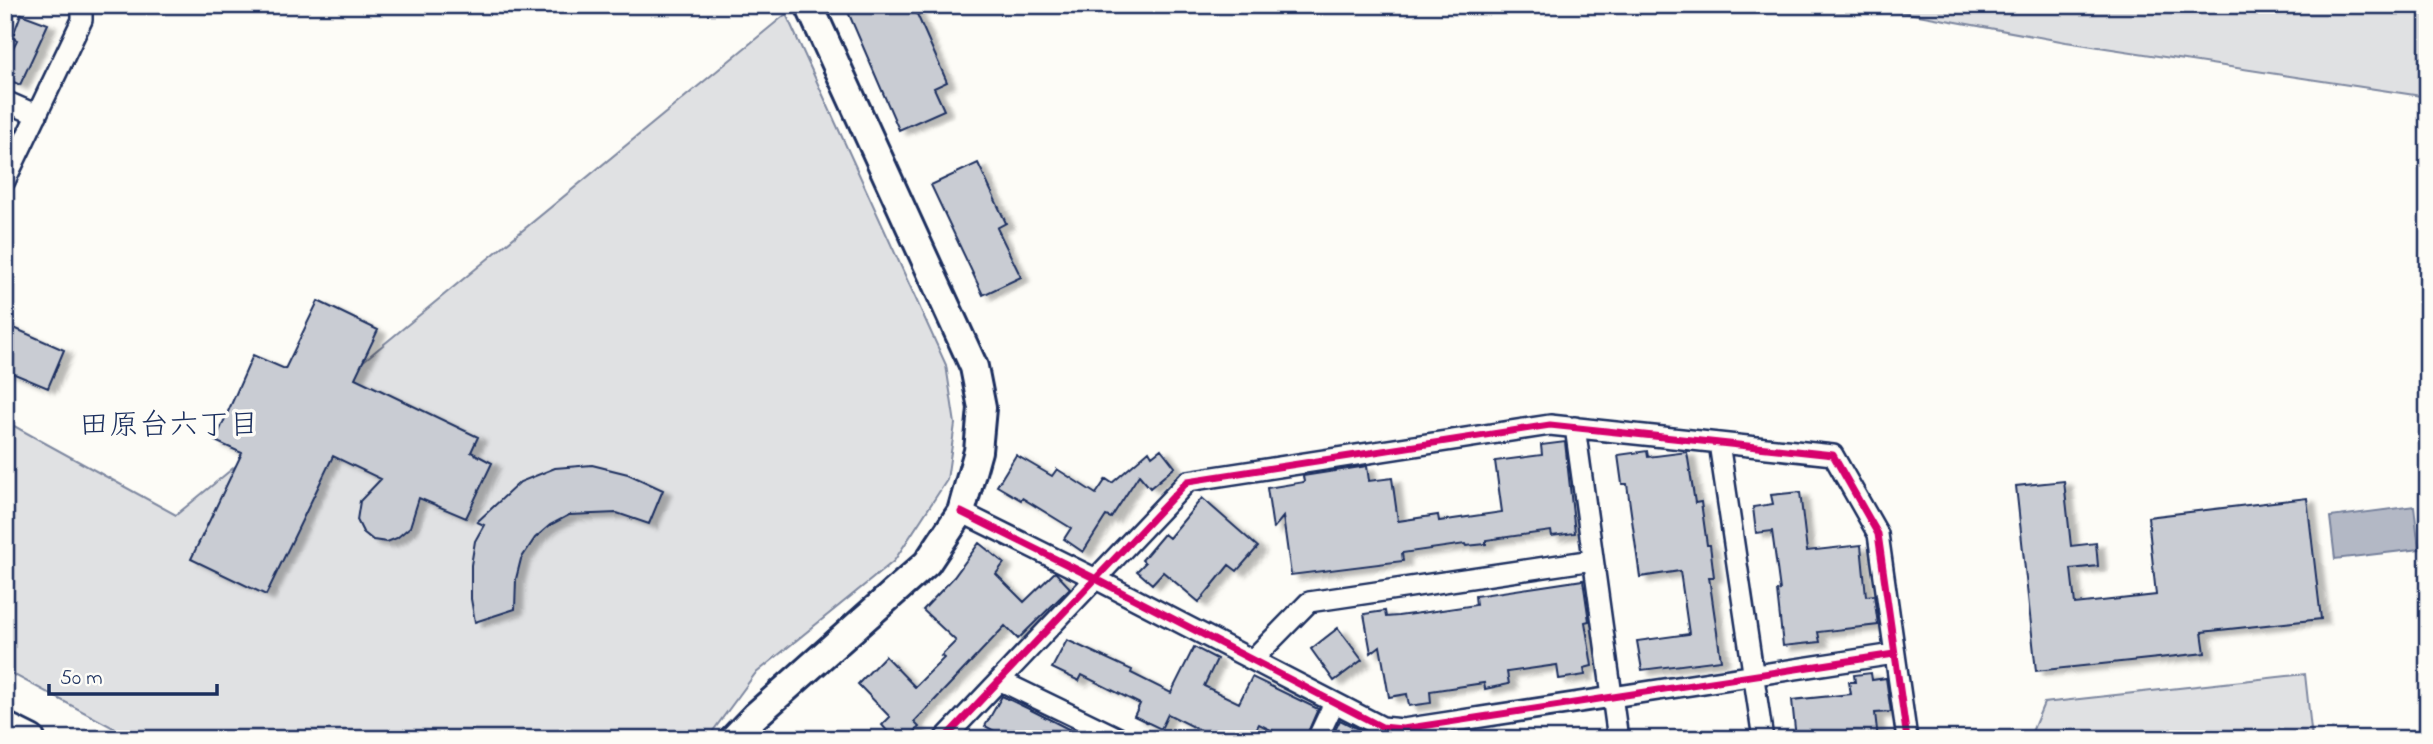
<svg xmlns="http://www.w3.org/2000/svg" width="2433" height="744" font-family="'Indie Flower','Klee One',sans-serif">
  <style>
    .green { fill: #e0e1e3; stroke: #7e88a0; stroke-width: 2 }
    .water { fill: #b3b8c5; stroke: #76819c; stroke-width: 2 }
    .building { fill: #c9ccd3; stroke: #1b2f5e; stroke-width: 2; filter: url(#shadow) }
    .lines { fill: none; stroke-linecap: round; stroke-linejoin: round }
    .street-casing { stroke: #1b2f5e; stroke-width: 24 }
    .secondary-casing { stroke: #1b2f5e; stroke-width: 32 }
    .street { stroke: #fdfcf7; stroke-width: 19 }
    .secondary { stroke: #fdfcf7; stroke-width: 26 }
    .cycleway-casing { stroke: #fdfcf7; stroke-width: 11 }
    .cycleway { stroke: #d6006c; stroke-width: 7 }
    .labels { text-anchor: middle; stroke-width: 7; stroke-linejoin: round; paint-order: stroke }
    .neighbourhood-label { font-size: 30px; fill: #1b2f5e; stroke: #fdfcf7 }
  </style>
  <defs>
    <filter id="shadow"><feDropShadow dx="8" dy="4.5" stdDeviation="2" flood-color="#0004"/></filter>
  </defs>
  <rect width="100%" height="100%" fill="#fdfcf7"/>
  <filter id="ink" filterUnits="userSpaceOnUse"><feTurbulence type="fractalNoise" baseFrequency=".0143" numOctaves="2"/><feDisplacementMap in="SourceGraphic" scale="14" xChannelSelector="R" yChannelSelector="G"/><feConvolveMatrix kernelMatrix="1 2 1 2 8 2 1 2 1" color-interpolation-filters="sRGB"/></filter>
  <g filter="url(#ink)">
    <path class="green" d="M1684 5H2428V97L2066 42 1902 12 1718 10Z
      M786 14 946 365 955 424 947 480 894 561 755 674 707 739H134L5 670V421L176 515Z
      M2305 674 2312 739H2029L2044 703Z"/>
    <path class="water" d="M2414 506 2419 549 2335 559 2330 517Z"/>
    <path class="building" d="M845 5H913L947 82 934 88 944 110 899 130Z
      M21 14 48 24 20 85 5 78V63L17 40 12 38Z
      M978 163 1006 223 997 228 1021 277 983 295 931 185Z
      M318 301 378 330 355 378 478 437 471 452 492 463 466 518 419 498 410 527 397 538 387 542 373 540 363 532 357 520 360 501 381 479 333 456 266 595 191 559 242 453 215 441 253 355 285 369Z
      M5 324 64 350 48 388 5 370Z
      M1565 442 1575 533 1552 536 1551 531 1486 540V544L1466 546 1465 544 1402 553 1403 561 1291 575 1283 517 1273 529 1267 488 1304 482 1303 476 1367 466 1369 481 1392 478 1398 521 1438 515 1439 521 1502 512 1495 461 1542 455 1541 445Z
      M1161 449 1175 467 1150 488 1139 475 1111 518 1106 516 1083 552 1064 539 1071 528 1022 498 1021 500 997 486 1016 455 1052 476 1057 469 1096 494 1106 479 1112 483 1149 451 1152 456Z
      M1647 451 1648 457 1687 452 1695 503 1701 502 1707 545H1710L1714 577H1709L1721 660 1642 670 1637 641 1689 634 1680 571 1640 577 1627 484H1622L1618 455Z
      M592 465 628 474 663 490 649 524 617 513 569 515 550 525 535 538 521 559 516 579 515 609 475 622 471 599V565L475 541 484 525 477 522 520 482 555 468Z
      M2064 481 2071 546 2096 543 2098 566 2071 569 2075 604 2156 595 2148 517 2307 498 2321 619 2202 632 2205 653 2036 671 2016 486Z
      M1800 492 1807 551 1861 545 1866 596 1874 595 1878 625 1818 632 1820 642 1783 646 1777 591 1780 590 1772 531 1756 533 1753 507 1773 504 1771 495Z
      M1202 498 1258 547 1237 571 1229 565 1199 602 1163 572 1152 584 1137 571 1145 563 1142 560 1164 534 1169 538Z
      M979 543 1004 563 996 574 1024 602 1055 572 1070 588 1018 639 1005 626 914 722 919 727 908 739H894L882 725 890 717 858 684 885 656 915 687 944 658 941 656 956 641 923 610 954 577Z
      M1583 580 1589 621 1585 622 1592 666 1584 668 1585 675 1559 679 1557 665 1507 672 1509 684 1485 689 1484 683 1430 691 1431 703 1409 706 1407 694 1389 697 1380 646 1371 653 1364 614 1385 611 1386 617 1398 616 1435 611 1476 605 1475 596Z
      M1338 628 1362 660 1334 681 1311 649Z
      M1067 640 1132 670 1131 673 1171 693 1194 647 1217 659 1204 686 1239 703 1252 677 1318 709 1305 739H1289L1259 724 1251 739H1218L1168 714 1161 729 1134 716 1140 704 1082 675 1079 681 1052 668Z
      M1871 673 1872 680 1886 678 1891 712 1875 713 1878 739H1796L1792 700 1851 694 1849 682H1855L1854 675Z
      M1002 696 1031 710 1088 739H1009L985 726Z
      M1340 720 1378 739H1331Z"/>
    <g class="lines">
      <defs>
        <path id="street" d="M5 101 37 115
          M5 181 82 20V5
          M1575 427 1618 739
          M1719 443 1763 739
          M961 512 1096 579 1382 727 1403 729 1894 654
          M1252 660 1309 602 1593 560
          M1001 681 1121 739
          M944 739 1188 481 1550 425 1833 455 1878 534 1907 739
          M1317 739 1334 703"/>
        <path id="secondary" d="M5 726 31 739
          M733 739 755 716 927 563 961 512 978 451 982 408 974 367 809 5"/>
      </defs>
      <use href="#street" class="street-casing"/>
      <use href="#secondary" class="secondary-casing"/>
      <use href="#street" class="street"/>
      <use href="#secondary" class="secondary"/>
      <defs>
        <path id="cycleway" d="M961 512 1096 579 1382 727 1403 729 1894 654
          M944 739 1188 481 1550 425 1833 455 1878 534 1907 739"/>
      </defs>
      <use href="#cycleway" class="cycleway-casing"/>
      <use href="#cycleway" class="cycleway"/>
    </g>
  </g>
  <g class="labels">
    <g class="neighbourhood-label">
      <text x="169" y="434">田原台六丁目</text>
    </g>
  </g>
  <rect width="2433" height="744" fill="none" stroke="#fdfcf7" stroke-width="28"/>
  <rect x="14" y="14" width="2405" height="716" fill="none" stroke="#1b2f5e" stroke-width="2.5" filter="url(#ink)"/>
  <path d="M49 684v10h168v-10" fill="none" stroke="#1b2f5e" stroke-width="3.5"/>
  <text x="60" y="684" font-size="21" fill="#1b2f5e" stroke="#fdfcf7" stroke-width="5" paint-order="stroke">50 m</text>
</svg>
